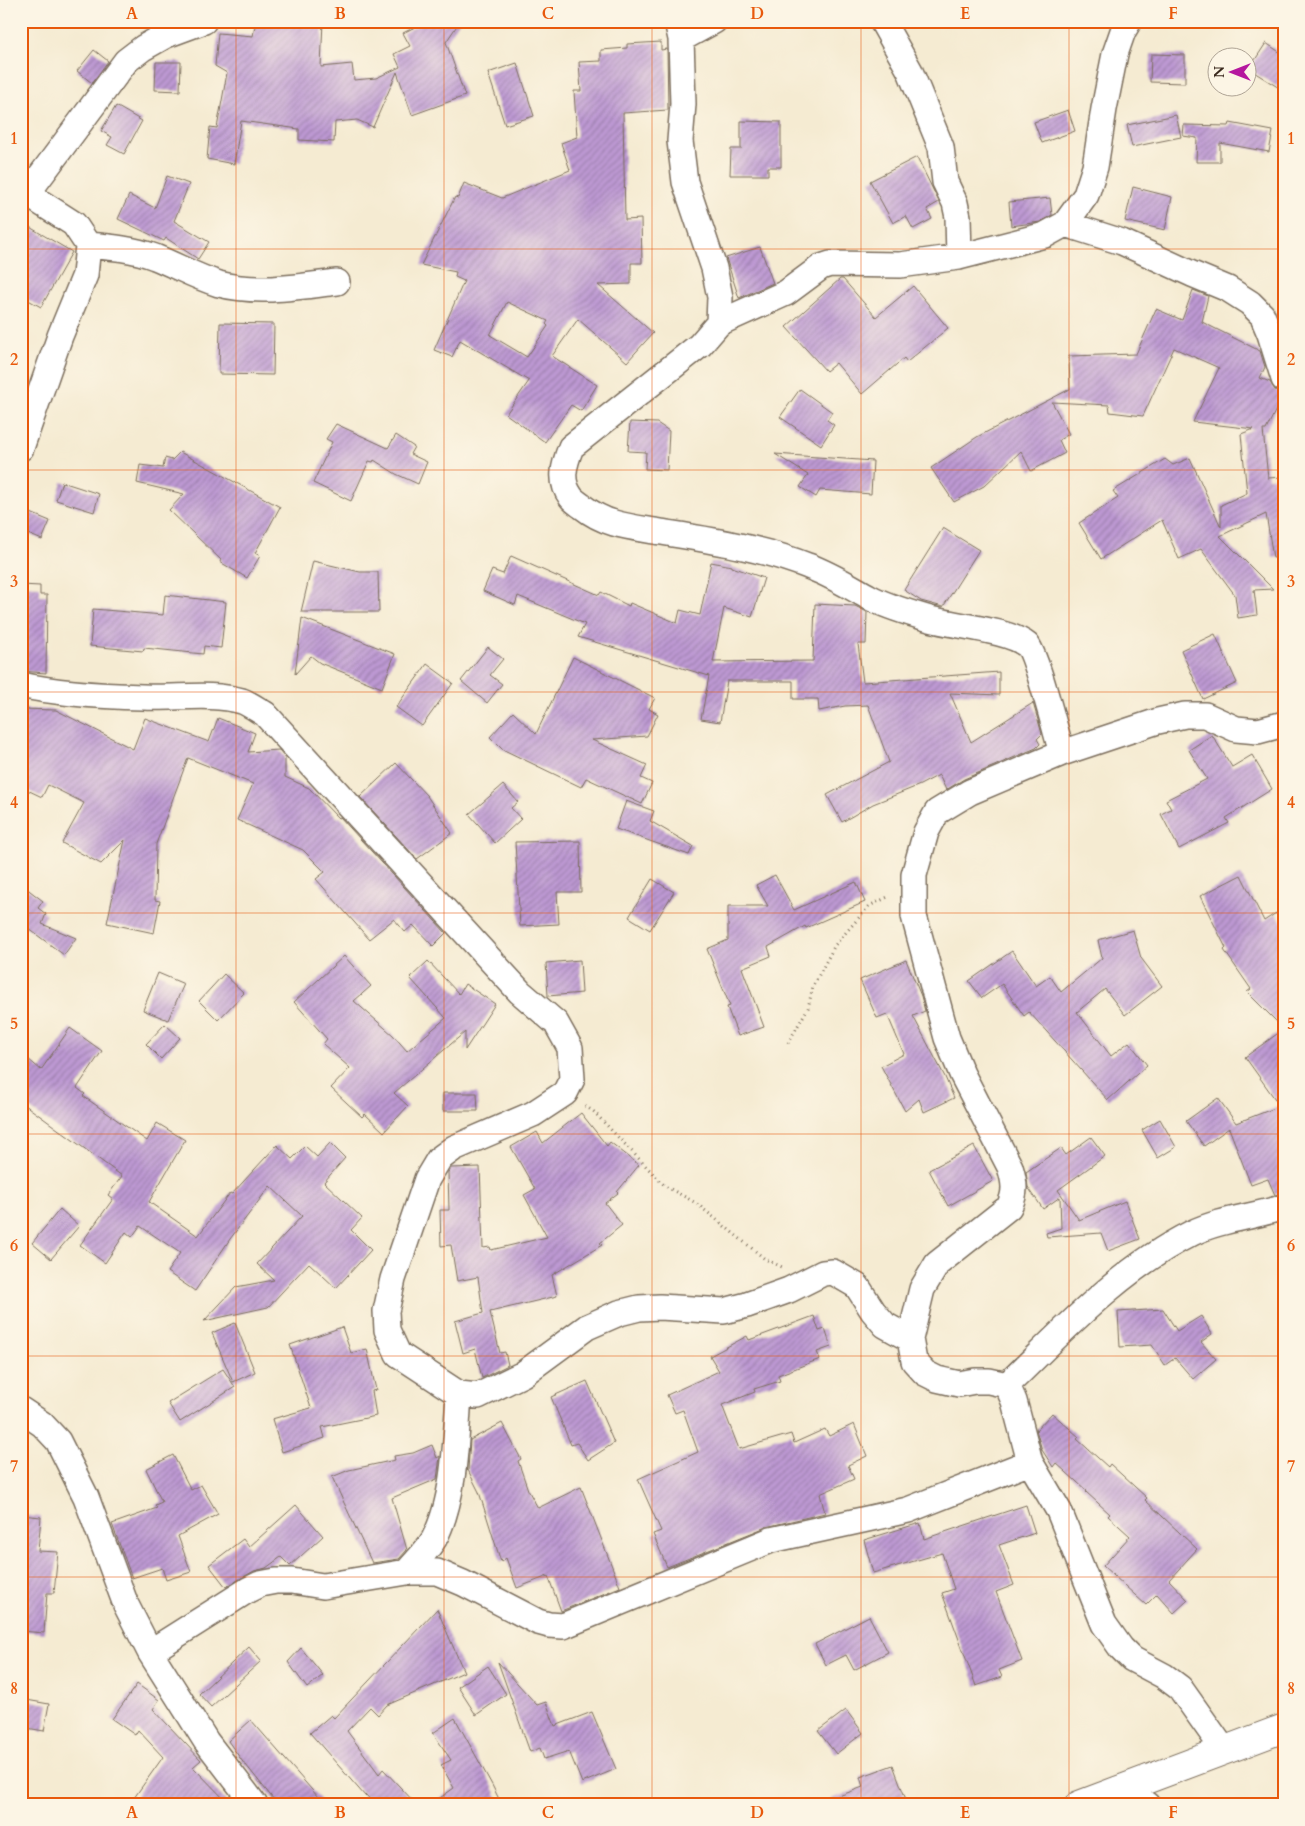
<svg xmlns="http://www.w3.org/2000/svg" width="1305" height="1826" font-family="Cardo,serif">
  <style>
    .building { fill: url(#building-hatch); fill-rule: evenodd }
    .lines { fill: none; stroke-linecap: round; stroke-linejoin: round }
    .street-casing { stroke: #7c6e5d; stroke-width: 28 }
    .secondary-casing { stroke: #7c6e5d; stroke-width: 30 }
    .path { stroke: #7c6e5d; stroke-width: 3; stroke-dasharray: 1 4; stroke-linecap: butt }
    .street { stroke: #fff; stroke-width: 25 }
    .secondary { stroke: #fff; stroke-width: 28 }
    .grid { fill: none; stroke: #e8590c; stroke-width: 1; stroke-opacity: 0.55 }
    .neatline { fill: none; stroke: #e8590c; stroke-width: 2 }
    .grid-label { font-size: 16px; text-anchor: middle; font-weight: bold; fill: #e8590c }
  </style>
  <defs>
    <pattern id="building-hatch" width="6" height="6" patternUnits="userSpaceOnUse" patternTransform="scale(1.25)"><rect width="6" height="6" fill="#bd99d3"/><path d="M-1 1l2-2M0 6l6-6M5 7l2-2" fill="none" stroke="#9b7dab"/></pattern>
  </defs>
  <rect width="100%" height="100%" fill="#fcf5e5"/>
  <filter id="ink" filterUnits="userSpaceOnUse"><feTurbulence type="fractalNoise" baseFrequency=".02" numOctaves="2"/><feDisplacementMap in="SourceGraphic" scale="10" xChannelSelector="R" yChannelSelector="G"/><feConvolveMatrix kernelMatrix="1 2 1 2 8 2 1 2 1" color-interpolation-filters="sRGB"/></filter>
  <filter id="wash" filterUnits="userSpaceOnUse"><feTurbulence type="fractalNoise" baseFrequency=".0096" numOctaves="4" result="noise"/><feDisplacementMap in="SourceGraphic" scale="20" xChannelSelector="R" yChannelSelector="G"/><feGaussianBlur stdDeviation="1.12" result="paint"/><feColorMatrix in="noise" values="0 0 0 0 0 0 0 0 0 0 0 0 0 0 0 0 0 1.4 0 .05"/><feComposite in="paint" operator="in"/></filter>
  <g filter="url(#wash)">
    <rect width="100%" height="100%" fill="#f5ebd2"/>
    <g id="blocks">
      <path class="building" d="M256 21H323L321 67 352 64 354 80 376 78 400 67 394 54 410 46 403 33 427 21H460L446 42 465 96 412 115 397 72 373 127 357 120 335 122 334 142 299 140V129L241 121 234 164 207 159 210 127 217 128 227 73 215 66 218 33 253 36Z
        M661 42V50L667 49 668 110 623 113 625 220 641 219 642 263H631V284L598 285 653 333 627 362 578 319 552 356 597 385 581 411 571 405 545 442 506 414 529 381 460 340 452 357 434 350 464 281 455 277 456 272 421 265 455 197 458 198 464 183 502 198 570 170 561 143 577 137 574 91H581L579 62 601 61V50L627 48V44ZM507 302 548 321 546 324 548 326 527 357 490 335Z
        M1266 43 1284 55V91L1249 69Z
        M94 50 108 61 92 83 77 71Z
        M1151 54 1185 55V83L1150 82Z
        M156 62H181L180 91 155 90Z
        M517 63 534 116 505 125 488 73Z
        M116 106 142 121 124 154 107 145 112 137 101 131Z
        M1068 110 1075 131 1042 143 1034 122Z
        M1176 115 1181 137 1132 147 1127 125Z
        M741 121 781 122V167H768V175H730L731 149H741Z
        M1230 123 1273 131 1269 152 1220 143V162H1196L1197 138 1183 136 1184 125 1229 126Z
        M917 157 939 202 927 209 932 219 913 229 906 216 893 223 870 181Z
        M167 176 189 184 174 221 209 242 198 259 166 238 164 241 118 219 129 195 155 208Z
        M1133 187 1172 197 1165 230 1125 221Z
        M1050 198 1052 215 1040 222 1011 226 1009 202Z
        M21 222 72 252 41 307 21 296Z
        M760 247 773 283 739 298 726 258Z
        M840 279H843L876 317 913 286 948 328 907 362 904 358 862 394 836 363 826 371 786 327Z
        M1193 290 1208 296 1202 322 1260 351 1265 367 1260 378 1270 382 1275 390 1284 393 1266 430H1263L1268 478 1282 477 1284 493V557L1273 558 1266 514 1220 536 1273 589 1254 590 1257 615 1238 618 1235 595 1201 549 1179 559 1162 520 1101 559 1079 523 1118 498 1113 491 1165 459 1173 465 1190 458 1221 527V505L1247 493 1241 434 1254 429 1193 422 1219 368 1174 348 1143 416 1110 412 1109 405 1052 402 1069 434 1059 440 1065 453 1031 471 1021 451 984 486 954 502 931 468 977 437 1070 389 1069 356 1136 354 1156 309 1182 320Z
        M220 323 274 324 273 375 219 374Z
        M800 389 832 412 827 420 834 425 821 445 780 417Z
        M630 422 657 423 669 431 667 470 645 469 646 452 628 451Z
        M336 424 388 448 396 435 414 447 410 454 427 462 418 484 396 474 374 460 373 462 369 461 351 501 313 483 332 442 326 439Z
        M180 452 280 507 255 553 260 556 247 578 220 562 221 560 169 510 184 494 137 483 140 465 163 468 165 458 172 460Z
        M775 454 873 461 871 494 820 490 816 497 800 487 808 475Z
        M62 482 99 494 94 512 56 500Z
        M21 509 50 521 42 540 21 531Z
        M943 528 979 550 943 607 921 601 904 590Z
        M511 556 599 595 601 592 629 606 630 603 677 623 680 610 700 615 711 562 732 566V567L764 578 752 617 724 608 713 662 813 661 815 604 855 606 867 612 866 644H858L863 682 999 672V695L950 693 971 742 1033 703 1042 734 1037 739 1040 744 1036 748 964 779 946 790 939 775 920 785 873 804 842 822 827 795 889 762 868 705 845 706 819 711 818 699H793V681H727L720 722 701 719 709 676 578 637 585 624 518 596 515 605 483 591 492 570 503 574Z
        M313 561 360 572H378L379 612H301Z
        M21 585 40 586V595H47L46 673 21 671Z
        M165 595 226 602 221 648 204 646 203 654 144 648 143 651 90 646 93 609 163 615Z
        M302 618 395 654 382 688 320 663 311 656 295 674Z
        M1215 634 1237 683 1203 699 1181 650Z
        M488 647 503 659 490 675 502 684 487 703 461 681Z
        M573 657 655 698 649 709 658 714 647 736 592 740 647 765 641 778 652 783 642 804 586 778 581 787 502 749 490 737 513 712 536 734Z
        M427 664 453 683 422 726 396 707Z
        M21 709 56 710 133 749 145 718 209 742 218 718 255 733 248 752 279 750 285 757V777L309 788 338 818 340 817 446 933 433 946 413 925 405 932 394 919 369 939 316 879 325 872 303 850 237 820 253 784 188 758 156 844 155 900 160 901 154 933 107 923 125 840 101 864 62 843 84 803 48 785 42 797 21 787Z
        M1212 735 1232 767 1252 755 1272 789 1226 818 1229 823 1179 849 1161 814 1171 809 1166 800 1207 779 1189 750Z
        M396 763 427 796 452 833 417 859 360 797Z
        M503 785 518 802 511 808 521 819 495 843 469 814Z
        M626 801 654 811 650 821 693 846 689 855 616 829Z
        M580 841 581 892H557L559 924 520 926 515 842Z
        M775 875 794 910 856 882 865 902 806 928 805 926 768 947 771 956 742 968 764 1027 738 1036 727 1007 730 1006 707 949 728 940V906H768L756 885Z
        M1241 875 1264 921 1276 913 1284 925V1029L1247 992 1251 989 1224 950 1226 948 1200 896Z
        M652 879 674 892 650 930 629 917Z
        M21 884 43 901 38 908 46 914 42 924 76 938 64 955 25 926 21 930Z
        M1133 930 1141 958 1162 986 1125 1015 1105 989 1077 1012 1111 1056 1129 1042 1147 1065 1108 1100 1029 1012 1024 1016 1002 984 982 998 969 981 1012 951 1036 986 1050 976 1061 992 1102 958 1098 940Z
        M344 956 371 986 354 1001 393 1035 407 1051 446 1018 410 978 428 961 459 994 465 984 495 1004 465 1050V1032L394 1093 408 1106 384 1132 365 1114 362 1117 331 1088 350 1068 323 1044 327 1039 294 1002Z
        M580 960 582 993 548 996 546 963Z
        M906 960 921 996 925 1011 913 1016 945 1077 954 1098 924 1112 919 1099 905 1111 881 1066 904 1054 887 1014 877 1018 860 980Z
        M158 973 184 984 168 1020 143 1010Z
        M224 974 244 993 218 1020 199 1001Z
        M165 1024 180 1038 161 1059 146 1044Z
        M70 1028 102 1051 77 1088 85 1094 83 1096 147 1141 157 1123 185 1140 149 1202 198 1236 230 1193 232 1194 277 1145 292 1159 305 1146 317 1157 330 1143 345 1158 324 1182 362 1218 351 1230 371 1250 336 1288 309 1263 268 1307 204 1321 236 1287 274 1280 257 1264 302 1216 270 1186 230 1239 195 1291 167 1272 180 1253 140 1226 132 1237 126 1232 105 1263 80 1245 113 1199 108 1195 122 1176 21 1102V1053L41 1070Z
        M1284 1029V1193L1275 1195 1268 1179 1251 1185 1229 1128 1204 1146 1186 1121 1218 1098 1236 1123 1280 1106 1245 1057Z
        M443 1093H477L478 1111H443Z
        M581 1113 607 1146 610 1142 639 1165 617 1192 618 1193 605 1203 622 1225 600 1243 602 1245 552 1275 557 1296 490 1312 500 1353 505 1352 508 1365 482 1378 475 1349 463 1353 455 1321 483 1313 478 1277 457 1281 451 1245 441 1246 440 1210H449L448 1172 451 1168 480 1167 483 1248 490 1247 491 1250 547 1237 524 1195 535 1189 511 1147 537 1132 543 1143Z
        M1160 1119 1176 1147 1158 1158 1142 1130Z
        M1091 1137 1105 1156 1058 1190 1079 1220 1125 1201 1140 1239 1108 1251 1101 1233 1047 1237 1046 1233 1061 1228 1060 1197 1043 1209 1028 1187 1026 1172 1061 1148 1066 1155Z
        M974 1146 993 1181 948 1206 929 1170Z
        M60 1209 79 1226 51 1259 32 1243Z
        M1163 1309 1177 1331 1201 1316 1212 1334 1201 1342 1216 1359 1193 1379 1175 1358 1165 1365 1152 1345 1120 1347 1118 1312Z
        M814 1316 819 1331 825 1329 831 1347 817 1352 820 1359 778 1375 780 1381 754 1389 755 1392 722 1405 739 1449 791 1434 794 1443 825 1429 829 1436 854 1424 867 1456 848 1465 854 1479 820 1494 825 1513 766 1527 667 1567 653 1534 661 1531 638 1479 698 1452 683 1410 675 1413 667 1395 719 1371 710 1356 747 1336 749 1340Z
        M235 1323 255 1372 233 1382 212 1333Z
        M342 1327 351 1353 367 1349 376 1390 372 1391 376 1416 322 1427 325 1438 282 1452 272 1419 311 1408 290 1345Z
        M223 1369 235 1387 180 1422 168 1403Z
        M587 1381 614 1443 588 1460 577 1443 571 1445 551 1397Z
        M1052 1413 1079 1437 1077 1439 1108 1467 1110 1464 1147 1498 1145 1500 1197 1549 1169 1580 1188 1600 1174 1613 1157 1594 1146 1605 1103 1566 1130 1536 1108 1516 1110 1514 1086 1492 1087 1491 1056 1463 1053 1467 1042 1450 1036 1430Z
        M502 1423 521 1459 518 1461 528 1490 538 1508 581 1487 620 1587 561 1611 548 1576 517 1588 506 1558 501 1562 479 1492 468 1470 470 1440Z
        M432 1445 437 1458 440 1456 437 1479 392 1498 407 1550 399 1559 372 1563 332 1477 349 1470 395 1460 394 1456 413 1453Z
        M173 1455 191 1490 201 1485 218 1514 178 1536 191 1572 166 1580 162 1568 132 1578 112 1524 157 1508 155 1505 162 1502 146 1469Z
        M296 1505 323 1536 290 1566 281 1557 266 1568 254 1571 226 1587 209 1565 243 1539 249 1547Z
        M1026 1505 1035 1533 999 1545 1014 1585 996 1592 1022 1661 999 1670 1002 1677 976 1686 942 1593 954 1589 942 1553 873 1573 864 1540 920 1523 924 1539Z
        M21 1515 41 1517 38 1551 58 1552 54 1593H47L44 1633 21 1631Z
        M437 1609 464 1672 387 1705 378 1715 370 1707 347 1731 379 1774 383 1769 417 1805H375L366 1795 365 1796 310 1733 331 1715 334 1718Z
        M869 1616 888 1652 854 1670 846 1655 826 1665 815 1644Z
        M249 1647 261 1661 211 1707 199 1694Z
        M301 1648 323 1675 307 1688 288 1662Z
        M498 1662 537 1705 546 1702 555 1726 592 1712 616 1769 582 1783 569 1751 544 1759 540 1748 530 1752Z
        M488 1666 506 1694 476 1715 458 1687Z
        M137 1684 159 1700 153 1709 201 1760 193 1767 230 1805H129L163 1757 138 1730 135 1735 112 1719Z
        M21 1699 49 1704 44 1731 21 1727Z
        M846 1710 863 1733 836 1754 818 1731Z
        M455 1718 492 1785 502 1805H430L454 1788 441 1765 451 1760 433 1733Z
        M251 1720 325 1805H278L246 1765H245L228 1741Z
        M893 1765 908 1805H820V1803L863 1787 860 1777Z"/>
    </g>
  </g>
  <g filter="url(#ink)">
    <use href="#blocks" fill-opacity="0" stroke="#7c6e5d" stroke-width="1"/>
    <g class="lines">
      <defs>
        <path id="street" d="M677 21 681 39 683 104 680 141 685 182 714 268 720 297 719 323 700 345 571 447C564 465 559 481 571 497 574 501 579 504 583 507 607 526 632 527 661 532 709 540 763 548 808 566 830 574 849 586 869 597 887 607 910 613 930 619 955 626 1009 630 1027 645 1036 653 1057 737 1062 753
          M882 21 910 71 941 147 945 182 955 203 958 217 959 257
          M681 39 714 21
          M21 190 74 224 88 245 85 275 60 336 21 448
          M27 194 126 61 143 48 166 35 204 21
          M1065 224 1122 242 1192 274 1228 289 1250 303 1262 315 1270 334 1284 379
          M88 245C111 247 134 249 155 257 177 266 196 277 219 284 257 294 298 287 337 282
          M719 323 786 293 821 267 830 264 900 265 959 257 1045 235 1065 224 1086 195 1095 167 1104 109 1115 54 1123 31 1129 21
          M21 685C60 694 103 696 143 697 175 699 210 692 242 701 250 704 258 710 265 714L520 992 556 1023 570 1048 572 1079 565 1093 533 1114 454 1148 439 1159 427 1179 393 1279 386 1311 387 1330 398 1354 459 1394 478 1396 523 1374 587 1327 619 1313 639 1308 660 1307 724 1311 747 1305 789 1290 823 1273 833 1272 857 1286 873 1311 885 1325 910 1339
          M1007 1385C1064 1330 1120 1269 1192 1233 1221 1219 1254 1217 1284 1207
          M21 1410 42 1424 58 1441 86 1497 126 1605 150 1652 206 1741 255 1805
          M407 1572C415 1562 427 1551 434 1539 455 1500 456 1438 459 1394
          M150 1652 248 1590 260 1584 276 1581H292L323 1586 407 1572H437L463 1583 538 1622 549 1625 563 1626 771 1540 908 1510 1030 1462
          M1224 1750 1180 1688 1164 1676 1132 1659 1121 1648 1104 1624 1059 1511 1030 1462 1014 1401 1007 1385 989 1381H975L959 1384 937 1379 925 1373 914 1361 910 1339 922 1289 937 1264 1009 1207C1016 1193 1015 1183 1010 1167L962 1074 947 1038 914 916V875L926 832 937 812 970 792 1062 753 1158 721 1185 715H1205L1236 729 1258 731 1284 724
          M1123 1788 1147 1805"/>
        <path id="secondary" d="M1079 1805 1284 1728"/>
      </defs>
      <use href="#street" class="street-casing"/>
      <use href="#secondary" class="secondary-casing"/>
      <path class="path" d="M788 1043 808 1008 813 986 835 945 869 906 890 896
        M585 1106 594 1112 665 1186 696 1203 765 1259 782 1267"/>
      <use href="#street" class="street"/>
      <use href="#secondary" class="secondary"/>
    </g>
  </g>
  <path class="grid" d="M236 21V1805M444 21V1805M652 21V1805M861 21V1805M1069 21V1805M21 249H1284M21 470H1284M21 692H1284M21 913H1284M21 1134H1284M21 1356H1284M21 1577H1284"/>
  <rect width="1305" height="1826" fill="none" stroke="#fcf5e5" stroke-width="55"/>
  <g transform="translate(1232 72) rotate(270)"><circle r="24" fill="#fcf5e5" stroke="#afa495"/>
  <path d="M0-4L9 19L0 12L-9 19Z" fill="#b5179e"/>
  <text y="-8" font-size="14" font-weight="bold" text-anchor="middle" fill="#3b2a1e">N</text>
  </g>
  <rect x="28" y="28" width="1250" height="1770" class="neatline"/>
  <g class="grid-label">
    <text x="132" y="19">A</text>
    <text x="340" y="19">B</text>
    <text x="548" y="19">C</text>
    <text x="757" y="19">D</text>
    <text x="965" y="19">E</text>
    <text x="1173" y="19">F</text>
    <text x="14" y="144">1</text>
    <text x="1291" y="144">1</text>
    <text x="14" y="365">2</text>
    <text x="1291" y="365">2</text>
    <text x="14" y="587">3</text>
    <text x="1291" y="587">3</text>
    <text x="14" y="808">4</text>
    <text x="1291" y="808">4</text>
    <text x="14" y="1029">5</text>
    <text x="1291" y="1029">5</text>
    <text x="14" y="1251">6</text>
    <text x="1291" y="1251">6</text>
    <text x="14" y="1472">7</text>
    <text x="1291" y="1472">7</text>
    <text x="14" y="1694">8</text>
    <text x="1291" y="1694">8</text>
    <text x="132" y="1818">A</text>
    <text x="340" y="1818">B</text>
    <text x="548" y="1818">C</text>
    <text x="757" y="1818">D</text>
    <text x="965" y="1818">E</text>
    <text x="1173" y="1818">F</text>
  </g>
</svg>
